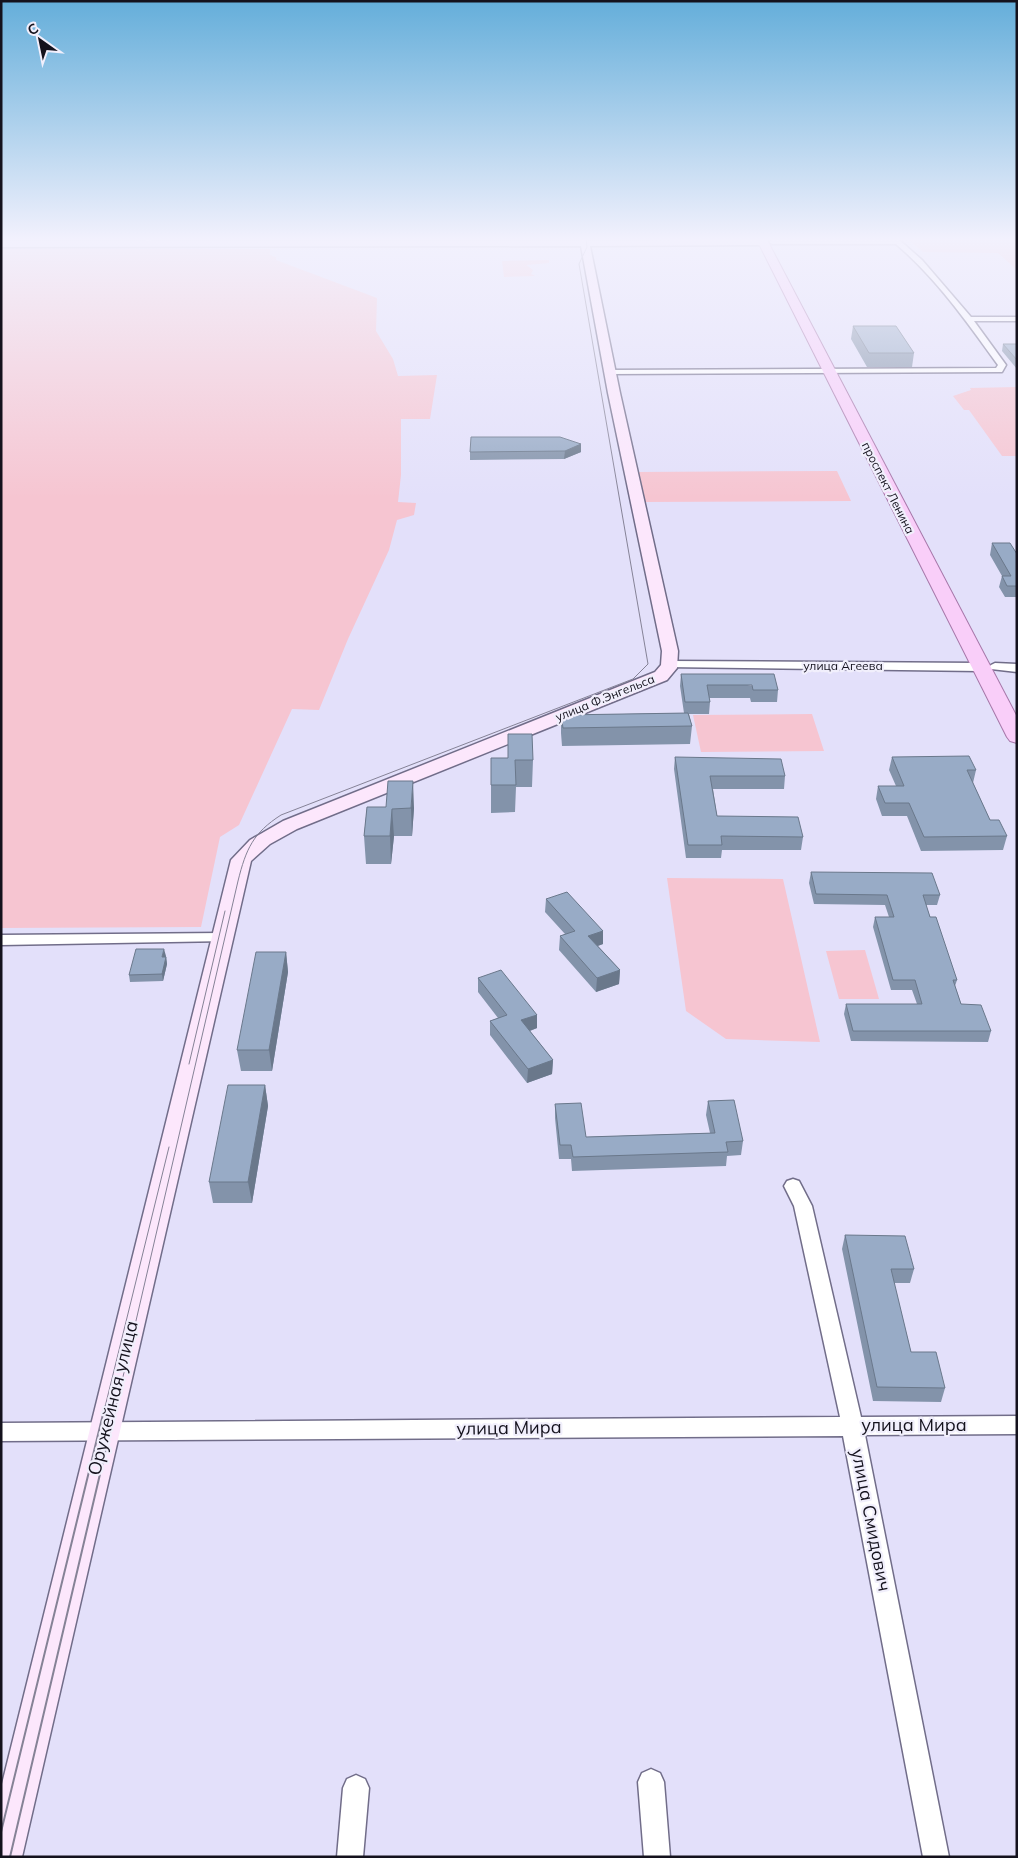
<svg xmlns="http://www.w3.org/2000/svg" width="1018" height="1858" font-family="Mulish,sans-serif">
  <style>
    .green { fill: #f6c5d1 }
    .lines { fill: none; stroke-linecap: round; stroke-linejoin: round }
    .street-casing { stroke: #716d89; stroke-width: 3 }
    .secondary-casing { stroke: #716d89; stroke-width: 3 }
    .primary-casing { stroke: #a677a9; stroke-width: 2 }
    .street { fill: #fff; fill-rule: evenodd }
    .secondary { fill: #fce7fc; fill-rule: evenodd }
    .primary { fill: #f9cef9; fill-rule: evenodd }
    .tram-far1 { stroke: #858296; stroke-width: 1 }
    .tram { stroke: #858296; stroke-width: 2 }
    .wall { fill: #8393aa }
    .shaded-wall { fill: #6a788b }
    .building { fill: #98abc6; stroke: #6a788b }
    .labels { text-anchor: middle; stroke-width: 4.5; stroke-linejoin: round; paint-order: stroke }
    .far-street-label { font-size: 12px; fill: #14121d; stroke: #f1effc }
    .near-street-label { font-size: 18px; fill: #14121d; stroke: #f1effc }
  </style>
  <rect width="100%" height="100%" fill="#e3e0fa"/>
  <path class="green" d="M906 238H1017V270L998 253 923 252Z
    M1 248 270 249V255L276 257V260L377 298 376 331 393 359 398 376 437 375 430 419H401V475L398 502 416 503 414 515 397 520 389 550 348 639 319 710 292 709 239 825 220 837 201 927 1 928Z
    M549 260V263L526 265 533 270 531 274 535 276 504 277 502 261Z
    M1017 387V456H1002L969 410H964L953 396 971 390 970 388Z
    M837 471 851 501 642 502 636 472Z
    M812 714 824 751 701 752 693 715Z
    M667 878 783 879 820 1042 726 1039 686 1011Z
    M865 950 879 999H839L826 951Z"/>
  <g class="lines">
    <defs>
      <path id="street" d="M147 238H153L147 245H143Z
        M890 238H897L922 260 971 317H1017V321H974L1006 365 1002 372 609 374 605 372 609 370 996 368 998 365C967 322 936 278 896 244H772L769 242 772 240H892Z
        M670 661 980 663 986 667 980 671 666 667 664 665 666 663Z
        M995 663 1017 664V672L991 669 989 667 991 665Z
        M222 933 227 935 230 938 227 941 1 945V935Z
        M793 1179 799 1181 812 1206 861 1417 1017 1416V1434L865 1435 949 1857H923L843 1436 1 1441V1423L840 1417 794 1206 784 1186 787 1181Z
        M651 1769 660 1773 664 1782 670 1857H644L638 1782 642 1773Z
        M356 1775 365 1779 369 1788 363 1857H337L343 1788 347 1779Z"/>
      <path id="secondary" d="M580 238H588L589 241 763 239 768 242 763 245 590 246 620 393 678 651 677 668 667 680 297 829 270 844 251 861 22 1857H1V1788L231 860 250 840 283 821 655 672 661 665 662 651 608 393 581 246 1 247V241H580Z"/>
      <path id="primary" d="M756 238H766L1017 717V743L1010 741 1007 737Z"/>
    </defs>
    <use href="#street" class="street-casing"/>
    <use href="#secondary" class="secondary-casing"/>
    <use href="#primary" class="primary-casing"/>
    <use href="#street" class="street"/>
    <use href="#secondary" class="secondary"/>
    <use href="#primary" class="primary"/>
    <path class="tram-far1" d="M189 1064 225 911
      M105 1407 169 1147
      M116 1407 238 881C246 849 253 833 281 815L633 679 648 664 579 264 587 247 586 238"/>
    <path class="tram" d="M1 1832 105 1406
      M10 1857 116 1406"/>
  </g>
  <path class="wall" d="M853 326 914 353 912 367H867L851 339Z
    M1003 344H1017V369L1002 351Z
    M581 444V452L564 459 470 460V452Z
    M992 543 1017 554V597H1005L999 587 1002 576 990 555Z
    M681 674 778 690 777 702H751L750 698H709L710 702 709 714H689L692 726 690 744 562 746 561 733V715L684 713 680 686Z
    M675 757 785 776 784 789H713L717 816 803 837 801 850H722L721 858H686L674 769Z
    M892 757 976 770 973 783 990 820 1007 836 1003 850 921 851 907 816H882L876 799 878 786H896L889 770Z
    M491 758 533 760 532 787H516L515 812 491 813Z
    M367 807 414 808 412 836H394L391 864H366L364 836Z
    M811 872 940 895 937 905H926L930 917 957 980 955 986 961 1004 991 1031 988 1042 851 1041 844 1014 846 1004H917L912 990H891L873 927 875 917H889L885 905 814 904 809 883Z
    M546 899 603 931V944L598 946 620 970 619 984 596 992 559 950 560 936 565 934 545 912Z
    M286 952 288 972 272 1071H241L237 1050Z
    M166 956 167 964 163 981 130 982 129 975Z
    M478 978 537 1015V1028L530 1031 553 1060 552 1074 527 1083 490 1035V1021L498 1018 478 992Z
    M265 1085 268 1106 252 1203H213L209 1182Z
    M708 1101 743 1141 741 1155 727 1156 726 1166 572 1171 571 1159H559L555 1118V1104L586 1137 710 1133 706 1115Z
    M845 1235 914 1269 910 1283H894L911 1352 945 1388 941 1402 873 1401 842 1249Z"/>
  <path class="shaded-wall" d="M581 444V452L564 459 565 451Z
    M413 781 414 808 412 836 411 808Z
    M392 809 394 836 391 864 390 836Z
    M603 931V944L588 949V936Z
    M164 949 166 956 164 964 162 957Z
    M286 952 288 972 272 1071 269 1050Z
    M166 957 167 964 163 981 162 974Z
    M620 970 619 984 596 992 597 978Z
    M537 1015V1028L521 1034V1020Z
    M553 1060 552 1074 527 1083 528 1069Z
    M265 1085 268 1106 252 1203 248 1182Z"/>
  <path class="building" d="M853 326H896L914 353H869Z
    M1003 344H1017V360Z
    M471 437H560L581 444 565 451 470 452Z
    M992 543H1010L1017 554V586H1007L1002 576H1011Z
    M681 674H774L778 690H753L752 685H707L710 702H685Z
    M688 713 692 726 563 728 561 715Z
    M508 734H532L533 760H515L516 785H491V758H508Z
    M969 756 976 770H967L990 820H999L1007 836 924 837 909 803H885L878 786H904L892 757Z
    M675 757 781 759 785 776H710L717 816 798 817 803 837 721 836 722 845H688Z
    M388 781H413L411 808 392 809 390 836H364L367 807H386Z
    M811 872 932 873 940 895H923L930 917H936L957 980H953L961 1004 981 1005 991 1031H853L846 1004H922L915 980H893L875 917H894L887 895 816 894Z
    M567 892 603 931 588 936 620 970 597 978 560 936 575 931 546 899Z
    M136 949H164L162 957H166L162 974 129 975Z
    M256 952H286L269 1050H237Z
    M501 970 537 1015 521 1020 553 1060 528 1069 490 1021 507 1015 478 978Z
    M228 1085H265L248 1182H209Z
    M734 1100 743 1141 726 1142 728 1152 573 1157 571 1145H560L555 1104 581 1103 586 1137 715 1133 708 1101Z
    M845 1235 905 1236 914 1269H891L911 1352H936L945 1388 877 1387Z"/>
  <linearGradient id="sky" x2="0" y2="1"><stop stop-color="#64aeda"/><stop offset="0.48" stop-color="#f2f1fd"/><stop offset="1" stop-color="#f2f1fd" stop-opacity="0"/></linearGradient>
  <rect width="1018" height="498" fill="url(#sky)"/>
  <g class="labels">
    <g class="far-street-label">
      <text transform="translate(888 488) rotate(63)" y="4">проспект Ленина</text>
      <text x="843" y="670">улица Агеева</text>
      <text transform="translate(605 698) rotate(-22)" y="4">улица Ф.Энгельса</text>
    </g>
    <g class="near-street-label">
      <text transform="translate(113 1398) rotate(-76)" y="6">Оружейная улица</text>
      <text x="914" y="1431">улица Мира</text>
      <text transform="translate(509 1428) rotate(-1)" y="6">улица Мира</text>
      <text transform="translate(871 1520) rotate(79)" y="6">улица Смидович</text>
    </g>
  </g>
  <rect width="1018" height="1858" fill="none" stroke="#14121d" stroke-width="5"/>
  <g transform="translate(40 40) rotate(327)" stroke="#f1effc" stroke-width="4" paint-order="stroke">
  <path d="M0-4L9 19L0 12L-9 19Z" fill="#14121d"/>
  <text y="-8" font-size="14" font-weight="bold" text-anchor="middle" fill="#14121d">С</text>
  </g>
</svg>
